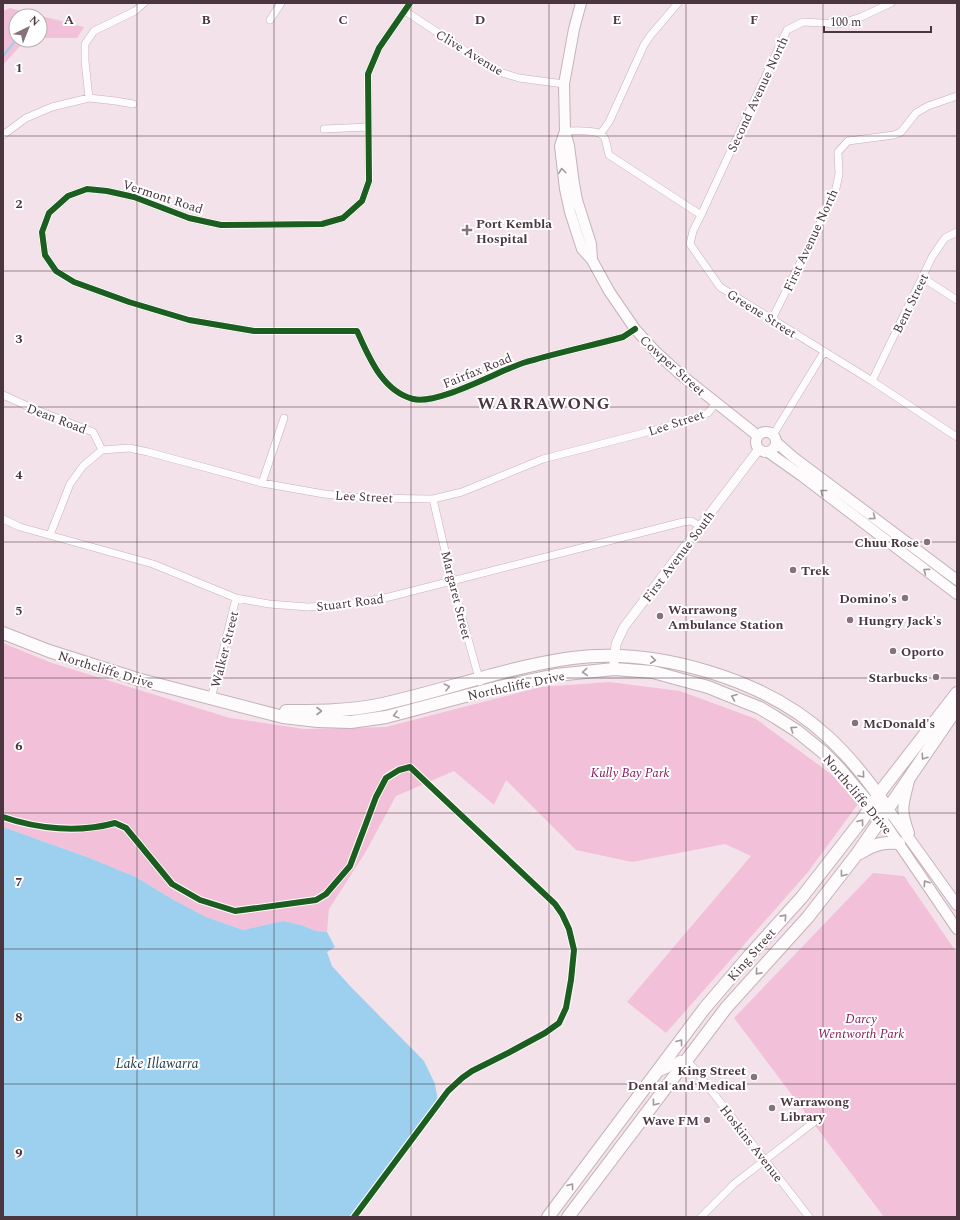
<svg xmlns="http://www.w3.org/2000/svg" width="960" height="1220" font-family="Spectral,serif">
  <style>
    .green { fill: #f2c0d8 }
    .water { fill: #9cd0ee }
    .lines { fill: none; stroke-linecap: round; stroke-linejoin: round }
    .stream { stroke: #9cd0ee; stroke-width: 2 }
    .minor-casing { stroke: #c4b2ba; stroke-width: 8 }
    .tertiary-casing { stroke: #c4b2ba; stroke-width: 10 }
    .secondary-casing { stroke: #c4b2ba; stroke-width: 12 }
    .primary-casing { stroke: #c4b2ba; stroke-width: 14 }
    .minor { stroke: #fdfbfc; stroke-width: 7 }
    .tertiary { stroke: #fdfbfc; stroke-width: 9 }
    .secondary { stroke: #fdfbfc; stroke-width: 10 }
    .primary { stroke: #fdfbfc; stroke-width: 12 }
    .cycleway-casing { stroke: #fff; stroke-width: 8 }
    .cycleway { stroke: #1b5e20; stroke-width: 6 }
    .oneway { stroke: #a4989e }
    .grid { fill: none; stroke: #4b353f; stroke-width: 1; stroke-opacity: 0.55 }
    .poi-dot { fill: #86727b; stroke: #fff; stroke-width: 1.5 }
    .labels { text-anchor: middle; stroke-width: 4; stroke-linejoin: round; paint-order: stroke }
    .street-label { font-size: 13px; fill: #4b353f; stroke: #fff }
    .poi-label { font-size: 13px; font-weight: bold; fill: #4b353f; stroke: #fff; text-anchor: start }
    .park-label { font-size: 13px; font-style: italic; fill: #861c5b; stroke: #fff }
    .water-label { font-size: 14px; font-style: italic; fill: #223c48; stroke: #fff }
    .district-label { font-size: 17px; font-weight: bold; letter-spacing: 1px; fill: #4b353f; stroke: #fff }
    .grid-label { font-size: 13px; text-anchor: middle; font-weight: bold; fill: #4b353f; stroke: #fff; stroke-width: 4; stroke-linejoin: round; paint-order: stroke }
  </style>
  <rect width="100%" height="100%" fill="#f4e2ea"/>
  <path class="green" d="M10 8 84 27 77 38H40V16H16V40H32L21 45 3 65V11Z
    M3 643 52 663 230 718 304 729 386 727 541 687 609 682 680 691 756 719 831 774 858 804 808 872 666 1033 627 1002 751 856 725 844 632 862 576 850 506 780 494 805 454 771 396 796 365 853 329 909 327 932 316 931 301 925 283 921 243 930 206 917 172 899 136 877 87 857 3 827Z
    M873 873 904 876 957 953V1217H884L734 1018Z"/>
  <path class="water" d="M3 827 87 857 136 877 172 899 206 917 243 930 283 921 301 925 316 931 327 932 335 947 327 952 332 966 351 987 424 1061 435 1084 438 1101 350 1217H3Z"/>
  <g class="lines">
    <path class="stream" d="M40 30 41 29
      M3 56 16 40"/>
    <defs>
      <path id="minor" d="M410 3 379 48 368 74 369 181 362 201 343 218 322 224 221 225 189 218 134 197 107 191 87 189 68 196 49 213 42 232 45 255 56 271 74 282 129 302 189 320 254 331H357C369 357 382 391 413 399 438 405 496 372 523 363 556 353 590 346 623 337L635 329
        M405 11 496 71 519 78 564 84
        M270 20 281 3
        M89 98 85 61V44L94 31 135 11 144 3
        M324 129 368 127
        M565 131C574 131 599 129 604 137 607 142 607 149 609 155L701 215 693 231 690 244 720 287 872 381 957 437
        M601 133 609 122 644 45 650 36 678 3
        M3 135 26 118 52 107 89 98 116 101 133 104
        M701 215 787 30 803 22 839 24 861 17 891 3
        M923 278 957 300
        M772 319 835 193 839 174 838 152 848 141 894 135 901 132 916 113 928 106 957 96
        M872 381 932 257 945 238 957 232
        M3 395 34 409 93 432 102 450
        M773 435 824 352
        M262 483 284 418
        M433 499 452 581 480 682
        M3 519 20 527 153 564 236 598 269 604 308 607 347 605 389 597 683 522 691 521 700 526
        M50 535 70 484 83 466 102 450 129 448 148 452 262 483 324 494 365 498 433 499 462 492 543 459 655 430 708 413 716 403
        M211 699 236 598
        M657 1073C661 1072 665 1071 669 1068 680 1058 680 1055 693 1067L809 1217
        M701 1217 734 1184 814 1122"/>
      <path id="tertiary" d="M614 662 616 644 624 627 759 449"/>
      <path id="secondary" d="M581 3 574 29 564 84 565 131 569 146 574 184 577 200 591 244 592 260
        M565 131 560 146 565 189 570 212 582 249 592 260 609 291 635 329 656 352 680 374 758 436
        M756 442a10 10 0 1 1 20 0a10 10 0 1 1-20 0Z
        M776 442 793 457 957 580
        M768 452 802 476 957 594
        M909 781C903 805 900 809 909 833
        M888 809 957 905
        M882 819 957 929"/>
      <path id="primary" d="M3 633 49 651 137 679 283 717 318 721 351 722 386 717 499 687 556 675 614 669 653 672 708 687 760 708 775 717 797 731 824 753 839 768 882 819
        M286 711C317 711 348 711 378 705 443 691 507 667 572 658 656 647 766 679 828 737 851 758 871 784 888 809
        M860 853C875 844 882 842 899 843
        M548 1217 704 1009 749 956 802 897 862 820 884 787 957 693
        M568 1217 726 1008 808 917 857 854 957 708"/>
    </defs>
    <use href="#minor" class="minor-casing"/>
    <use href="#tertiary" class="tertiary-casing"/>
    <use href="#secondary" class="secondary-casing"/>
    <use href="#primary" class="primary-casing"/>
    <use href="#minor" class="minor"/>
    <use href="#tertiary" class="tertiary"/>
    <use href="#secondary" class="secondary"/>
    <use href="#primary" class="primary"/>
    <defs>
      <path id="cycleway" d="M410 3 379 48 368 74 369 181 362 201 343 218 322 224 221 225 189 218 134 197 107 191 87 189 68 196 49 213 42 232 45 255 56 271 74 282 129 302 189 320 254 331H357C369 357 382 391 413 399 438 405 496 372 523 363 556 353 590 346 623 337L635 329
        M3 817C38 829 79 833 115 823L126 828 172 884 200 900 235 911 316 900 326 894 350 866 376 797 386 778 399 770 410 767 555 904 562 914 569 929 574 950 571 980 566 1008 559 1023 545 1033 508 1053 472 1071 462 1078 448 1091 354 1217"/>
    </defs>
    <use href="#cycleway" class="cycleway-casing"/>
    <use href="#cycleway" class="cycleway"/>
  </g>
  <defs><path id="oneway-chevron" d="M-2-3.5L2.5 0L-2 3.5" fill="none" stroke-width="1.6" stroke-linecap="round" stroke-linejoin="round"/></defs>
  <g class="oneway">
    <use href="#oneway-chevron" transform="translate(562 171) rotate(-97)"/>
    <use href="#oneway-chevron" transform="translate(823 492) rotate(-142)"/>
    <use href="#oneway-chevron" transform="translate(873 517) rotate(37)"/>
    <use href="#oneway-chevron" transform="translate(926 571) rotate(-143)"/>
    <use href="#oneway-chevron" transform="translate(653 660) rotate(6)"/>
    <use href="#oneway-chevron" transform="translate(585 672) rotate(175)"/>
    <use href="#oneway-chevron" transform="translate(447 687) rotate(-14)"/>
    <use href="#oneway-chevron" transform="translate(734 697) rotate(-158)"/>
    <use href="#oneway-chevron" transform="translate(319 711)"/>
    <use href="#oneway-chevron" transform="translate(396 715) rotate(165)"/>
    <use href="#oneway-chevron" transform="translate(793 729) rotate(-146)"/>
    <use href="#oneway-chevron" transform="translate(924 757) rotate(124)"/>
    <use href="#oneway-chevron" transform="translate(862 775) rotate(50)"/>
    <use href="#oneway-chevron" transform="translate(861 822) rotate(-53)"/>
    <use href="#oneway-chevron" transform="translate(843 874) rotate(127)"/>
    <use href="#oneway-chevron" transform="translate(926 883) rotate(-124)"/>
    <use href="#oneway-chevron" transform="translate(784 917) rotate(-48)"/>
    <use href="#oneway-chevron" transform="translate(758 972) rotate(132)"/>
    <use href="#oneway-chevron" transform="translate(680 1042) rotate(-53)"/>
    <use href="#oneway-chevron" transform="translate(655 1103) rotate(127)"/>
    <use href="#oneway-chevron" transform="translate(571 1186) rotate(-53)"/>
  </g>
  <path class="grid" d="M137 3V1217M274 3V1217M411 3V1217M549 3V1217M686 3V1217M823 3V1217M3 136H957M3 271H957M3 407H957M3 542H957M3 678H957M3 813H957M3 949H957M3 1084H957"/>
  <g class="poi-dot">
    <path d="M465 224h4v4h4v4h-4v4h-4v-4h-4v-4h4z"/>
    <circle cx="927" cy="542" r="4"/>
    <circle cx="793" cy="570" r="4"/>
    <circle cx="905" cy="598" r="4"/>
    <circle cx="660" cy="616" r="4"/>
    <circle cx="850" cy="620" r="4"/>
    <circle cx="893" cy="651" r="4"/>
    <circle cx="936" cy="677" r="4"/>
    <circle cx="855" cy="723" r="4"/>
    <circle cx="754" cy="1077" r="4"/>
    <circle cx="772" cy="1108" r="4"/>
    <circle cx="707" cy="1120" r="4"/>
  </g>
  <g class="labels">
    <g class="street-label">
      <text transform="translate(470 52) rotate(31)" y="5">Clive Avenue</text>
      <text transform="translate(757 94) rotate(-65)" y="5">Second Avenue North</text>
      <text transform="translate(163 196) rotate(18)" y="5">Vermont Road</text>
      <text transform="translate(810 240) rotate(-65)" y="5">First Avenue North</text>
      <text transform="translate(910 303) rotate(-64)" y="5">Bent Street</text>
      <text transform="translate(762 313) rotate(32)" y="5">Greene Street</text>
      <text transform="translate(673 365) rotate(42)" y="5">Cowper Street</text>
      <text transform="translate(477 370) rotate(-22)" y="5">Fairfax Road</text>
      <text transform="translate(57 418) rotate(21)" y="5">Dean Road</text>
      <text transform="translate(676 422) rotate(-18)" y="5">Lee Street</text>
      <text transform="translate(364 496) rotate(3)" y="5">Lee Street</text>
      <text transform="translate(678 556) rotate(-53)" y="5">First Avenue South</text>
      <text transform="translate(457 595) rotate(76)" y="5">Margaret Street</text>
      <text transform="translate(350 602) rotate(-7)" y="5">Stuart Road</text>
      <text transform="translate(224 649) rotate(-76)" y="5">Walker Street</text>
      <text transform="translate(106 669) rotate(17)" y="5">Northcliffe Drive</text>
      <text transform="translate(516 685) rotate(-12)" y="5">Northcliffe Drive</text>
      <text transform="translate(858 794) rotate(50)" y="5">Northcliffe Drive</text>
      <text transform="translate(751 954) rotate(-49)" y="5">King Street</text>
      <text transform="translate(752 1143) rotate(52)" y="5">Hoskins Avenue</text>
    </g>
    <g class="poi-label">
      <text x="476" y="228">Port Kembla<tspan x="476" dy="15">Hospital</tspan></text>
      <text x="919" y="547" text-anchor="end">Chuu Rose</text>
      <text x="801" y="575">Trek</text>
      <text x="897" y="603" text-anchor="end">Domino's</text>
      <text x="668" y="614">Warrawong<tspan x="668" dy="15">Ambulance Station</tspan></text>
      <text x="858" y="625">Hungry Jack's</text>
      <text x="901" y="656">Oporto</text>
      <text x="928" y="682" text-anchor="end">Starbucks</text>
      <text x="863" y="728">McDonald's</text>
      <text x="746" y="1075" text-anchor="end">King Street<tspan x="746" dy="15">Dental and Medical</tspan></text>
      <text x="780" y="1106">Warrawong<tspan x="780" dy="15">Library</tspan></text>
      <text x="699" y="1125" text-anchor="end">Wave FM</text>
    </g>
    <g class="park-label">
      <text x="630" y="777">Kully Bay Park</text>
      <text x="861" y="1023">Darcy<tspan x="861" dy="15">Wentworth Park</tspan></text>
    </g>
    <g class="water-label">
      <text x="157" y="1068">Lake Illawarra</text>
    </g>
    <g class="district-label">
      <text x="544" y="409">WARRAWONG</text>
    </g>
  </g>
  <g class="grid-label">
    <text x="69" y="24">A</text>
    <text x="206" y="24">B</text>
    <text x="343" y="24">C</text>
    <text x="480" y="24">D</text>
    <text x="617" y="24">E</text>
    <text x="754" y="24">F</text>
    <text x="19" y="72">1</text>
    <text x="19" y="208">2</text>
    <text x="19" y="343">3</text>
    <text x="19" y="479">4</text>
    <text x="19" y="615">5</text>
    <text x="19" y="750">6</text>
    <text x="19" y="886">7</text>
    <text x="19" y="1021">8</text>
    <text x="19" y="1157">9</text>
  </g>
  <rect width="960" height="1220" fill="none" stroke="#4b353f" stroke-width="8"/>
  <g transform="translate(28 28) rotate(43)"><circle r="19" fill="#ffffff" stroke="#b7aeb2"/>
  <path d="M0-3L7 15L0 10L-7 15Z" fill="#86727b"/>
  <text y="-6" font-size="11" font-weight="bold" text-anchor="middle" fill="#4b353f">N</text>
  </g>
  <path d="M824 26v6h107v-6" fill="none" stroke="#4b353f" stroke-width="2"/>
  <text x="830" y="26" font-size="12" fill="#4b353f" stroke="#ffffff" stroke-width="3" paint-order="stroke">100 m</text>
</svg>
